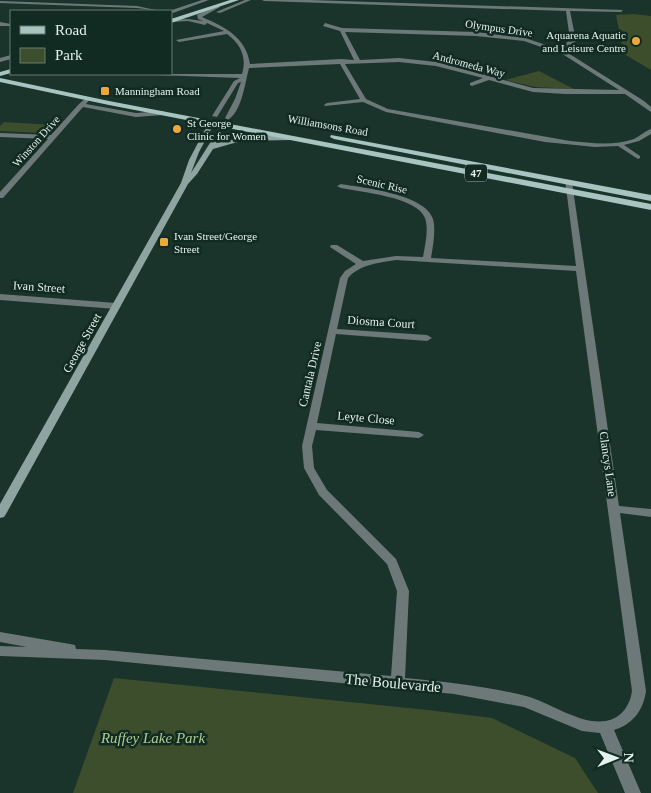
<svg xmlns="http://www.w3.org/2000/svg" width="651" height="793" font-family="Georgia,serif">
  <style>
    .green { fill: #3c4e2c }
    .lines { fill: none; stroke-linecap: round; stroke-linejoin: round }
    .street { fill: #6c7978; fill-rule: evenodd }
    .secondary { fill: #8ea4a1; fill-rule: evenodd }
    .primary { fill: #a8c4c1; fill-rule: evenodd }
    .poi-dot { fill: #eda83b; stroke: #112a22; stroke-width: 2 }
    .labels { text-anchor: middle; stroke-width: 5; stroke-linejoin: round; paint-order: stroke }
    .far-street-label { font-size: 11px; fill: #e3f2ec; stroke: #112a22 }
    .far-poi-label { font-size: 11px; fill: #e3f2ec; stroke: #112a22; text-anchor: start }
    .shield { fill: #112a22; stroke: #a4b6af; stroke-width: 1 }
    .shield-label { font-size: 11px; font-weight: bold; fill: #e3f2ec }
    .street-label { font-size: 12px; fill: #e3f2ec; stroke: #112a22 }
    .near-street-label { font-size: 15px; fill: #e3f2ec; stroke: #112a22 }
    .near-park-label { font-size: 15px; font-style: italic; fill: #adcd90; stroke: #112a22 }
  </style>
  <rect width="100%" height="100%" fill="#1b342b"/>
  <path class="green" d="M634 14 651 16V70L624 54 616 15Z
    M539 71 574 89 535 87 505 80Z
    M4 122 54 125 48 131 43 133 0 131V126Z
    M114 678 428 710 492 718 575 758 598 793H73Z"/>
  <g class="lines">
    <path class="street" d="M202 0H209L173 13 169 11Z
      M245 0H251L220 13 216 12Z
      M262 0H310L623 10 621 12 570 11 576 41 562 51 568 53 644 101 651 107V112L625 94H565L533 92 489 80 472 86 470 85V83L483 78 436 66 399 62 345 64 366 99 388 109 570 141C591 143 614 146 634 139 640 136 645 131 651 129V134L639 141 624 145 640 156V158L638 159 618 146 595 147 545 142 386 112 363 102 325 106 324 105 327 103 360 99 340 64 249 68C245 83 242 111 228 120L225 118 235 99 241 82 238 83 217 117 212 116 234 81 240 78 156 75 155 74H242C247 58 241 44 227 34L179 42 176 40 224 31 207 23 205 25 188 21 171 22 173 20 188 19 203 21 198 19 197 15 218 5 220 7 202 17C225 27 246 37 250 64L341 59 354 60 340 31 323 26 325 23 342 28 476 32 525 38 558 49 570 40 566 11 264 1ZM345 32 476 36 524 41 564 55 619 90 533 88 436 62 399 58 360 60Z
      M0 1 137 6 160 11 137 8 0 3Z
      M0 22 11 24V26H0Z
      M11 55V59L0 62V58Z
      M87 97 90 99 86 104 136 113 163 111 166 113 163 115 136 117 83 107 3 198H0V192L48 139 0 137V133L51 135 79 104Z
      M565 180 572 182 619 506 651 509V517L620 513 646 691C643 711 633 724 614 730L641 793H625L600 733 582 731 524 707 454 694 105 660 0 656V646L27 647 0 642V632L70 644 75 645 76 649 105 650 391 676 397 591 387 564 319 495 304 468 302 446 340 278 345 271 356 264 330 247 331 245H337L363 261 396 256 423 257C425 245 429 230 425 218 417 197 361 192 341 188L337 186 341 184C364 188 425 194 433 219 436 231 433 245 431 258L576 266ZM396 260 576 271 632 691C630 705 622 718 606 721 579 725 552 703 526 696 487 686 446 682 405 678L409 591 396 559 327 490 314 468 312 446 316 430 419 438 424 435 419 432 317 423 336 334 427 341 432 338 427 335 337 329 348 278C360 264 379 263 396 260Z
      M0 294 116 303 120 306 116 309 0 300Z"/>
    <path class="secondary" d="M212 120 215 122 199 152 191 173 222 124 227 125 216 143 251 136H290L293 138 290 140 241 141 213 149 197 174 188 184 6 514 4 517 0 518V504L181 183 189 160 209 122Z"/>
    <path class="primary" d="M230 0H239L171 23V19Z
      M11 69V73L0 76V72Z
      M0 78 109 101 651 204V210L109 105 0 82Z
      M331 135 651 195V201L334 139 330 137Z"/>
  </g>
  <g class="poi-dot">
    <circle cx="636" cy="41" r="5"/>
    <rect x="100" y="86" width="10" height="10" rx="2.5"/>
    <circle cx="177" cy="129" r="5"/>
    <rect x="159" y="237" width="10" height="10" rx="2.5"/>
  </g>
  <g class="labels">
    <g class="far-street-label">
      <text transform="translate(499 28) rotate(8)" y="4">Olympus Drive</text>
      <text transform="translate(469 64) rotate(15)" y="4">Andromeda Way</text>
      <text transform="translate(328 125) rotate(10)" y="4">Williamsons Road</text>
      <text transform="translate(36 141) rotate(-48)" y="4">Winston Drive</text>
      <text transform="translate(382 184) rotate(13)" y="4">Scenic Rise</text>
    </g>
    <g class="far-poi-label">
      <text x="626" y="39" text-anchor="end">Aquarena Aquatic<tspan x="626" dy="13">and Leisure Centre</tspan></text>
      <text x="115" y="95">Manningham Road</text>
      <text x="187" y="127">St George<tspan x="187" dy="13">Clinic for Women</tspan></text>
      <text x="174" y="240">Ivan Street/George<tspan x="174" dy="13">Street</tspan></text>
    </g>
    <rect class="shield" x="465" y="164.5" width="22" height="17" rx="4"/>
    <g class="shield-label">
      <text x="476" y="177">47</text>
    </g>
    <g class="street-label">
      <text transform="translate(39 287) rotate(4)" y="4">Ivan Street</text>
      <text transform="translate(381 322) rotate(4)" y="4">Diosma Court</text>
      <text transform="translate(82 343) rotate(-61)" y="4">George Street</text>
      <text transform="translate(310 374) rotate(-77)" y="4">Cantala Drive</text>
      <text transform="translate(366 418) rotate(5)" y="4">Leyte Close</text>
      <text transform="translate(608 464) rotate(82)" y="4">Clancys Lane</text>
    </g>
    <g class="near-street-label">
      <text transform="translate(393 683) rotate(5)" y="5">The Boulevarde</text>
    </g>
    <g class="near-park-label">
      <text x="153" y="743">Ruffey Lake Park</text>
    </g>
  </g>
  <rect x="10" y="10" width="162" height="65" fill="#112a22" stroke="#657a73"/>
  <rect x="20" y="26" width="25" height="8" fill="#a8c4c1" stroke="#657a73"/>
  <text x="55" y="35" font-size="15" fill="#e3f2ec">Road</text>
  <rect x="20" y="48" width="25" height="15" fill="#3c4e2c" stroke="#657a73"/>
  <text x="55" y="60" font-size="15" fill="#e3f2ec">Park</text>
  <g transform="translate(616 758) rotate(89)" stroke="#112a22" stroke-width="4" paint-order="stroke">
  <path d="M0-4L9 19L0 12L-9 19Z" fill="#e3f2ec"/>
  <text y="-8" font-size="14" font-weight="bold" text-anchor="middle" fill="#e3f2ec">N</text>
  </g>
</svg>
